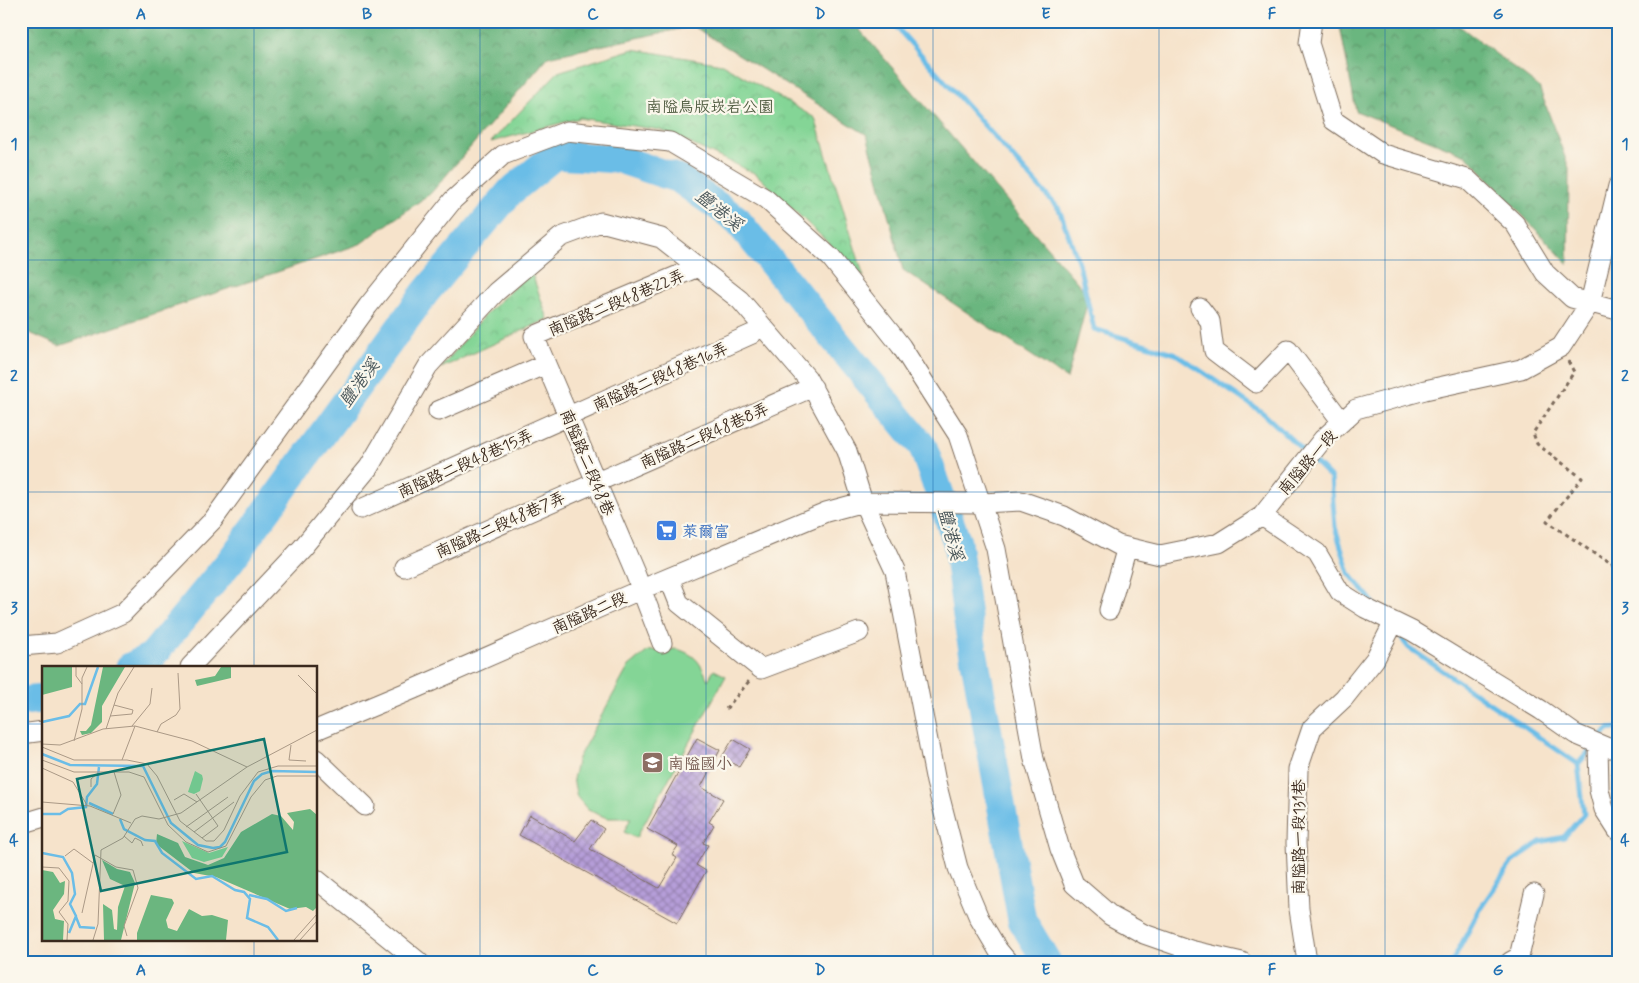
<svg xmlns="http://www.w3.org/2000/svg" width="1639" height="983" font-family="Mynerve,'LXGW WenKai TC',sans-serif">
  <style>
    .green { fill: #84d596; stroke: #60805a }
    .forest { fill: url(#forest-crowns); stroke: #53704e }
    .park { fill: url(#park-crowns); stroke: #60805a }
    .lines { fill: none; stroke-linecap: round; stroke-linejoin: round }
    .stream { stroke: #6bbde7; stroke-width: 5 }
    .river { stroke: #6bbde7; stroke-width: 29 }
    .building { fill: url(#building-cross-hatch) }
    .minor-casing { stroke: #7c6b5b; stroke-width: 21 }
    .path { stroke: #7c6b5b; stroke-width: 3; stroke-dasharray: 4 4; stroke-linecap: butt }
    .minor { stroke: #fff; stroke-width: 19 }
    .grid { fill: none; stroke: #1f6fb2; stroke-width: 1; stroke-opacity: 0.55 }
    .labels { text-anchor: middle; stroke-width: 4.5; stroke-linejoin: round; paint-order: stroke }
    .park-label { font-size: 16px; fill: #515d42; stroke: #fbf7ec }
    .street-label { font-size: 16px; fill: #3b2a1e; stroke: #fbf7ec }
    .shop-label { font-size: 16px; fill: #366cbe; stroke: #fbf7ec; text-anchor: start }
    .education-label { font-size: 16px; fill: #785e54; stroke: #fbf7ec; text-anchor: start }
    .water-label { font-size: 18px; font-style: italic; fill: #49565a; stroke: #fbf7ec }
    .inset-river { fill: none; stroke: #6bbde7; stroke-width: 2.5 }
    .inset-road { fill: none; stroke: #ab9986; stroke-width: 1 }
    .view { fill: #0f766e; fill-opacity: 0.15; stroke: #0f766e; stroke-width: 2.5 }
    .inset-edge { fill: none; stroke: #3b2a1e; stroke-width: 2.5 }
    .neatline { fill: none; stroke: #1f6fb2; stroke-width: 2 }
    .grid-label { font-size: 16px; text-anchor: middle; font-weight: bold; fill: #1f6fb2 }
  </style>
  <defs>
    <pattern id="forest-crowns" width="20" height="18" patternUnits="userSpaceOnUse" patternTransform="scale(1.25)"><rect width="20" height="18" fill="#6bb67f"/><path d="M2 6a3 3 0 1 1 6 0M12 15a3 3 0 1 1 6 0" fill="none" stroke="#599467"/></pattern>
    <pattern id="park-crowns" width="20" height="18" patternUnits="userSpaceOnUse" patternTransform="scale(1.25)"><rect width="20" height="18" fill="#84d596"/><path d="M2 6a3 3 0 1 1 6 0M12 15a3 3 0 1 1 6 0" fill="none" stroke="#73b781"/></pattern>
    <pattern id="building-cross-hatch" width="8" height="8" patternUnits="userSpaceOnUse" patternTransform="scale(1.25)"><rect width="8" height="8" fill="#b69ed9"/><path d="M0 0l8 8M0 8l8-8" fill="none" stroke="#9581af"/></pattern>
  </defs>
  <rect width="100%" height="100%" fill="#fbf7ec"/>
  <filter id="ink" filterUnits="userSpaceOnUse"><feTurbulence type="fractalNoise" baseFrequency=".02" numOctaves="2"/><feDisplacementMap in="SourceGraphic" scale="10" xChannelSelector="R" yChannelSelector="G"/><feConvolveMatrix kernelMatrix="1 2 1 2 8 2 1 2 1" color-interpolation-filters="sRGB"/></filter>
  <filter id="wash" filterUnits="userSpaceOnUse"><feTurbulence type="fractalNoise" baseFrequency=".0096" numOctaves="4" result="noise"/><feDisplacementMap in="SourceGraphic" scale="20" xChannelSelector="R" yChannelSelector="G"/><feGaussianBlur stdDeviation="1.12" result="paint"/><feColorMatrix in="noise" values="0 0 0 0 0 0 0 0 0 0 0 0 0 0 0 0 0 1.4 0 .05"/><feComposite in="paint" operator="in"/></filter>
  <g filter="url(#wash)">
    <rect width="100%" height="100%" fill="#f6e3cb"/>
    <path class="green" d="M677 649C696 655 700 662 708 680L714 670 726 676 636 838 624 832 631 818H607L588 810 577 797 573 779 578 758 629 666 648 651Z"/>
    <path class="forest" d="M21 21H852L1089 296 1067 379 903 270 867 135 693 26 548 57 431 193 360 244 59 346 21 329Z
      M1339 21H1453L1539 87 1569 168 1568 264 1466 155 1356 111Z"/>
    <path class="park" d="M633 49 722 64 815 118 864 277 756 174 661 130 579 118 491 142 558 72Z
      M531 271 548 319 441 368 485 315Z"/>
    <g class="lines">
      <path class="stream" d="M891 21 1059 209 1079 264 1094 329 1176 354 1263 413 1306 453
        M1312 459 1331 478 1335 527 1349 573 1376 606
        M1395 630 1408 647 1578 764
        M1598 740 1608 729 1618 728
        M1452 962 1480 909 1512 862 1540 842 1564 837 1584 814 1578 764 1593 747"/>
      <path class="river" d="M130 667 152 656 231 560 425 293 510 192 555 155 619 159 679 179 735 218 923 447 957 542 967 617 1022 920 1047 962
        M21 701 44 699"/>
    </g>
    <g id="blocks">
      <path class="building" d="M697 738 720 750 701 787 723 799 709 822 714 825 703 843 708 845 696 865 706 871 677 923 519 835 530 815 575 841 591 820 604 829 590 849 659 888 677 858 672 855 678 846 647 829Z
        M733 739 750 749 739 767 722 757Z"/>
    </g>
  </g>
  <g filter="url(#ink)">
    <use href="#blocks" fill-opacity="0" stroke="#7c6b5b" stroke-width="1"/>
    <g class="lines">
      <defs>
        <path id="minor" d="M1312 21 1309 43 1333 120 1383 154 1467 179 1515 224 1545 273 1572 298 1618 310
          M1200 308 1210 321 1214 351 1256 383 1288 350 1342 422
          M438 411 546 364
          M361 509 752 334
          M1262 516 1317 553 1340 592 1365 608 1412 631 1541 710 1575 734 1608 748H1618
          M404 567 813 387
          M669 578 679 603 761 669 859 632
          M1109 610 1127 547
          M662 643 635 573 534 336 698 267
          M21 646 57 643 123 613 213 520 368 306 453 200 503 155 567 131 670 142 766 199 831 258 901 346 958 435 996 549 1034 759 1060 849 1074 884 1111 916 1144 934 1190 950 1242 962
          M190 667 302 548 369 467 428 366 496 292 561 237 601 222 661 238 740 300 807 378 847 451 863 502 895 571 936 782 958 868 979 918 998 950 1008 962
          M316 730 414 689 642 589 826 512 863 502 982 503 1021 501 1064 516 1118 545 1160 555 1219 543 1262 516 1323 439 1356 409 1425 390 1521 369 1561 347 1590 303 1618 186
          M21 734 44 731
          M1598 744 1599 790 1604 809 1618 831
          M316 759 365 806
          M21 824 44 817
          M316 879 419 962
          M1307 962 1299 909 1296 843 1298 769 1312 728 1344 698 1375 659 1394 622
          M1510 962 1519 957 1534 894"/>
      </defs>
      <use href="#minor" class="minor-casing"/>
      <path class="path" d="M1568 361 1574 372 1533 433 1537 444 1582 478 1547 521 1618 570
        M726 709 750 680"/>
      <use href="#minor" class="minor"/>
    </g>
  </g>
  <path class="grid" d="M254 21V667M480 21V962M706 21V962M933 21V962M1159 21V962M1385 21V962M21 260H1618M21 492H1618M21 724H44M316 724H1618M254 939V962"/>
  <defs>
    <symbol id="supermarket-square" viewBox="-11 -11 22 22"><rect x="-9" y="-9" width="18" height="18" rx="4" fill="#3f7fe0" stroke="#fbf7ec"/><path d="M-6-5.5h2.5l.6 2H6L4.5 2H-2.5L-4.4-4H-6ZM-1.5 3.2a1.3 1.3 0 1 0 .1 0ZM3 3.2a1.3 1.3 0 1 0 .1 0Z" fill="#fff"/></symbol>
    <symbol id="school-square" viewBox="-11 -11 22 22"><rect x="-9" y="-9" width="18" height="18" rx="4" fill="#8d6e63" stroke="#fbf7ec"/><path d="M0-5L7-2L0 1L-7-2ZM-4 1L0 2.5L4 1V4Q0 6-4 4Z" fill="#fff"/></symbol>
  </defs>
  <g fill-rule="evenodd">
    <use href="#supermarket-square" x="654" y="518" width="25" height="25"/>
    <use href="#school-square" x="640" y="750" width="25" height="25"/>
  </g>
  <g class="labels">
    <g class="park-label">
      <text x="710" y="112">南隘烏版崁岩公園</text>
    </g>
    <g class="street-label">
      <text transform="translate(616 302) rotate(-23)" y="6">南隘路二段48巷22弄</text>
      <text transform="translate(660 376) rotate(-24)" y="6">南隘路二段48巷16弄</text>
      <text transform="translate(704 435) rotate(-24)" y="6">南隘路二段48巷8弄</text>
      <text transform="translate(588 462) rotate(67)" y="6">南隘路二段48巷</text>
      <text transform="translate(1307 462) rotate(-49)" y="6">南隘路一段</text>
      <text transform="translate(465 463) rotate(-24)" y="6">南隘路二段48巷15弄</text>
      <text transform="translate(500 524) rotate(-24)" y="6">南隘路二段48巷7弄</text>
      <text transform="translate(589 612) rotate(-24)" y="6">南隘路二段</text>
      <text transform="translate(1298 837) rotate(-90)" y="6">南隘路一段131巷</text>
    </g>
    <g class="shop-label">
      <text x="682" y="537">萊爾富</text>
    </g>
    <g class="education-label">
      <text x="668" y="769">南隘國小</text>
    </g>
    <g class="water-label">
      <text transform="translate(719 210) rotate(39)" y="6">鹽港溪</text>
      <text transform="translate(359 383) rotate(-54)" y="6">鹽港溪</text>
      <text transform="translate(951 534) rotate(75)" y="6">鹽港溪</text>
    </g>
  </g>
  <g transform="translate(42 666)">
    <rect width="275" height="275" fill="#f6e3cb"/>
    <path d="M153 105 160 109 161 113 158 125 152 128 146 126Z" fill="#84d596"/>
    <path d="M0 1H30V21L0 29ZM61 1H83L60 40V56L49 67 40 69 38 65H44L49 59ZM179 1H189V12L155 20 153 14 173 10ZM268 143 275 149V241L271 245 264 241 248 243 174 211 152 207 114 178 115 168 136 177 143 191 166 199 182 192 199 166 230 148 239 150 251 164 252 156 245 147ZM60 194 75 203 88 206 93 217 79 274H62L61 238 70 244 72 263 75 264 76 241 83 220 68 213ZM0 204 11 206 18 217 23 215 22 228 11 244 13 253 22 255 21 274H0ZM109 229 130 233 132 237 124 254 126 262 135 265 147 243 160 250 170 249 186 254 184 274H95V267Z" fill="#6bb67f"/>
    <path d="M140 175 167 187 186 181 180 191 162 196 150 192Z" fill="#84d596"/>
    <path class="inset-river" d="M0 56 27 50 38 38H43L56 1M0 88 28 99 101 100 129 157 156 179 171 182 178 181 183 176 212 115 220 108 230 105 275 106M47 137 71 148M0 148H18L26 143 44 141 45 131 55 118 57 101M78 153 82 163 103 174 113 175 120 187 154 213 170 210 193 224 202 226 208 233 205 252 226 261 236 274M0 187 21 191 30 207 33 228 28 238 34 250 27 267M207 229 225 233 244 245 255 242M34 251 38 261 53 262"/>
    <path class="inset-road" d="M34 1V10L40 18M256 9 275 28M68 50 90 48 91 44 72 39M90 60 108 38 110 22M64 63 76 27 92 1M115 66 119 58 134 49 138 43 136 7M32 75 40 43V12L45 1M0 78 18 79 61 63 93 60 150 75 205 101M249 79 247 94 264 95M0 81 32 94H85L105 98 115 110 138 155 164 175H172L182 164 198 130 216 106 236 100H275M0 94 32 106H87L102 111 126 159 144 176 166 186 184 180 209 131 223 114 235 110H275M80 94 93 60M0 102 31 116 45 139M49 121V113L56 107M154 128 176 160 160 172M132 134 142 128 155 136M0 136 48 140 89 157M71 148 79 129 72 106M144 161 186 131M152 166 192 136M82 170 90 177 93 172 99 175 101 180M23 190 32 183 51 197M0 201 17 202 27 215 26 235 17 246 26 258 25 274M40 247 53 189 74 201 91 204 96 222 82 260 85 270M51 274 56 258 59 184 81 172 93 153 100 150 117 153 139 147 205 101 275 64M252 274 275 248M258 274 275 255"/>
    <path class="view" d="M222 73 245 186 59 225 35 113Z"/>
    <rect width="275" height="275" class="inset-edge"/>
  </g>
  <rect width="1639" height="983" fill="none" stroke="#fbf7ec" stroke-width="55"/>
  <rect x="28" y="28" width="1584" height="928" class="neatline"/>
  <g class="grid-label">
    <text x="141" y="19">A</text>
    <text x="367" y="19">B</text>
    <text x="593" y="19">C</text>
    <text x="820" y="19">D</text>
    <text x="1046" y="19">E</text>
    <text x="1272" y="19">F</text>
    <text x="1498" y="19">G</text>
    <text x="14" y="149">1</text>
    <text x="1625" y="149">1</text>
    <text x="14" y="381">2</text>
    <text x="1625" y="381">2</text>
    <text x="14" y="613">3</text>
    <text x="1625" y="613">3</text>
    <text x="14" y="845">4</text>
    <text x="1625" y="845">4</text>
    <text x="141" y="975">A</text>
    <text x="367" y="975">B</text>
    <text x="593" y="975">C</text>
    <text x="820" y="975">D</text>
    <text x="1046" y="975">E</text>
    <text x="1272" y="975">F</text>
    <text x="1498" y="975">G</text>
  </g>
</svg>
